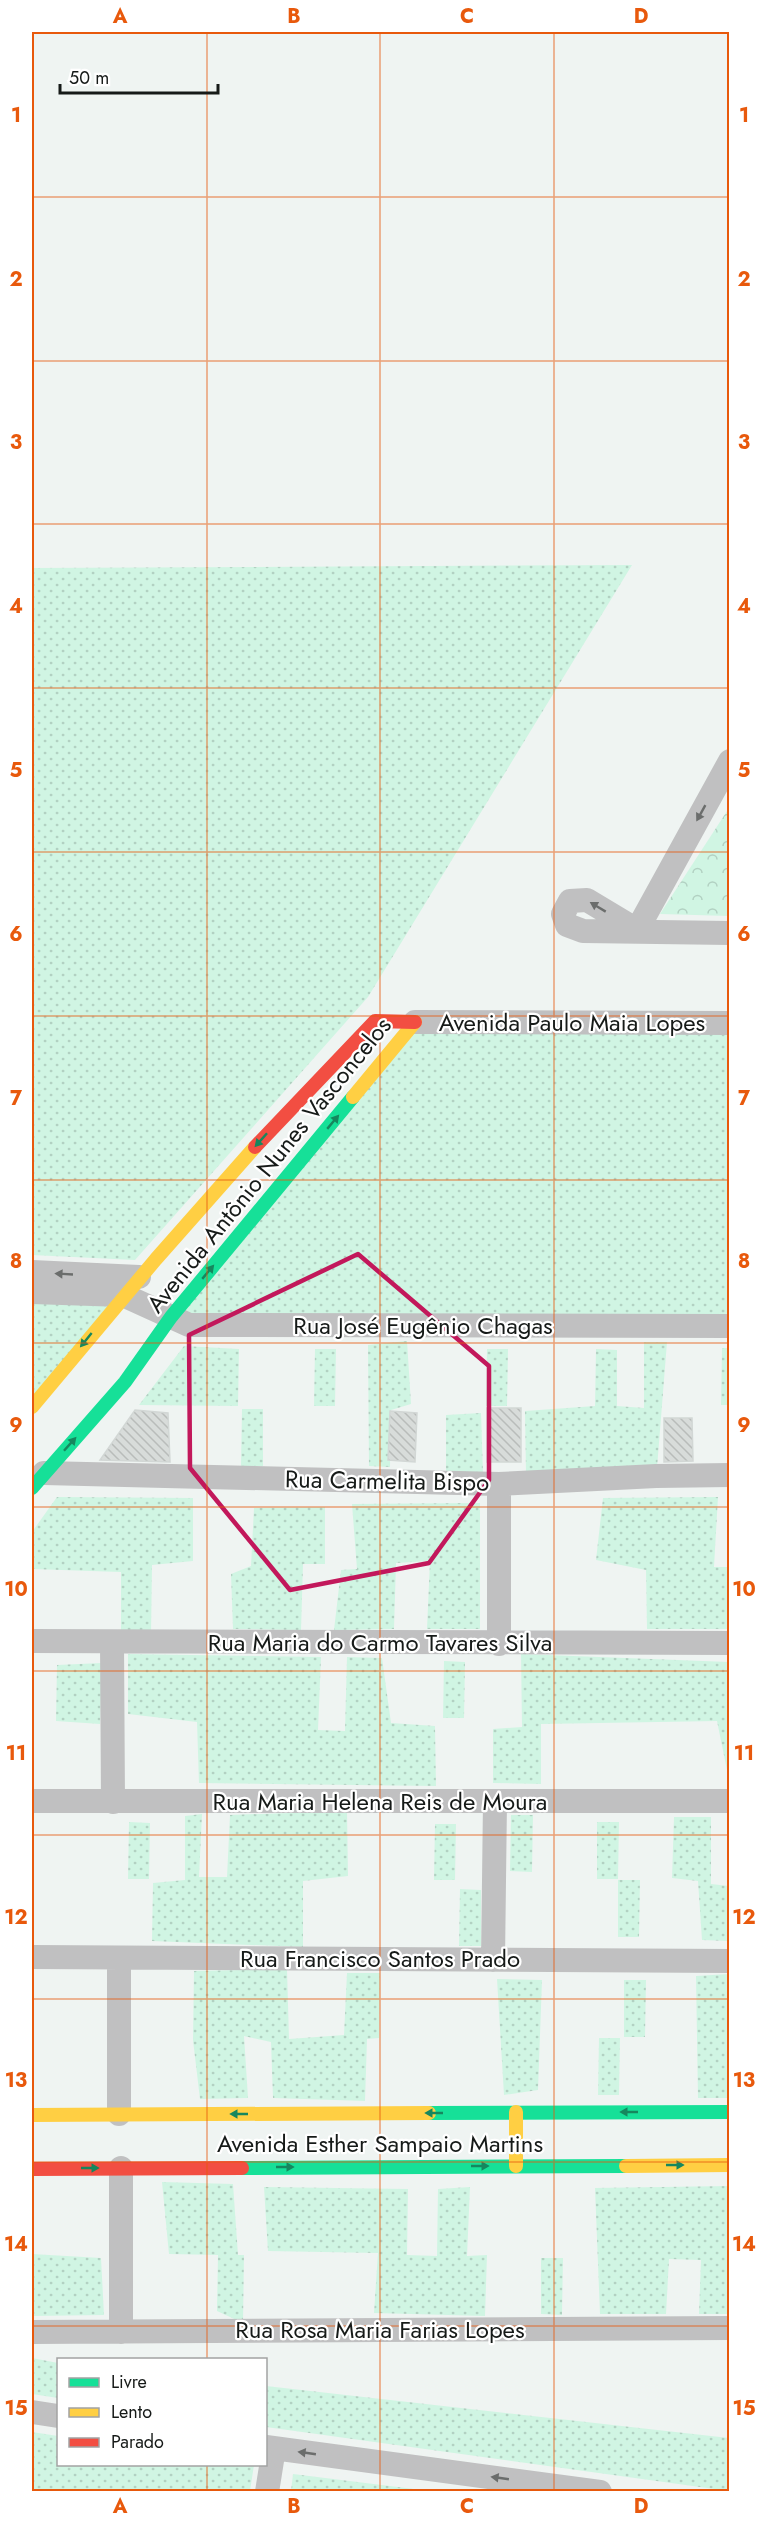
<svg xmlns="http://www.w3.org/2000/svg" width="761" height="2523" font-family="Jost,sans-serif">
  <style>
    .grass { fill: url(#grass-dots) }
    .park { fill: url(#park-crowns) }
    .building { fill: url(#building-back-hatch); stroke: #d2d7d5; stroke-width: 1.5 }
    .lines { fill: none; stroke-linecap: round; stroke-linejoin: round }
    .street { stroke: #c0c0c1; stroke-width: 24 }
    .fast { stroke: #16e098; stroke-width: 14 }
    .slow { stroke: #ffcf43; stroke-width: 14 }
    .jam { stroke: #f24e42; stroke-width: 14 }
    .oneway { fill: #6b6d6c }
    .oneway2 { fill: #16875e }
    .marked { fill: none; stroke: #c2185b; stroke-width: 4.5; stroke-linejoin: round }
    .grid { fill: none; stroke: #e8590c; stroke-width: 1.5; stroke-opacity: 0.55 }
    .labels { text-anchor: middle; stroke-width: 4.5; stroke-linejoin: round; paint-order: stroke }
    .street-label { font-size: 24px; fill: #161a18; stroke: #fff }
    .neatline { fill: none; stroke: #e8590c; stroke-width: 2 }
    .grid-label { font-size: 20px; text-anchor: middle; font-weight: bold; fill: #e8590c }
  </style>
  <defs>
    <pattern id="grass-dots" width="8" height="8" patternUnits="userSpaceOnUse" patternTransform="scale(1.5)"><rect width="8" height="8" fill="#d0f5e3"/><path d="M2 2h.1M6 6h.1" fill="none" stroke="#b2d1c2" stroke-width="1.8" stroke-linecap="round"/></pattern>
    <pattern id="park-crowns" width="20" height="18" patternUnits="userSpaceOnUse" patternTransform="scale(1.5)"><rect width="20" height="18" fill="#d0f5e3"/><path d="M2 6a3 3 0 1 1 6 0M12 15a3 3 0 1 1 6 0" fill="none" stroke="#b2d1c2"/></pattern>
    <pattern id="building-back-hatch" width="6" height="6" patternUnits="userSpaceOnUse" patternTransform="scale(1.5)"><rect width="6" height="6" fill="#d8dcda"/><path d="M-1 5l2 2M0 0l6 6M5-1l2 2" fill="none" stroke="#b9bcba"/></pattern>
  </defs>
  <rect width="100%" height="100%" fill="#eff4f2"/>
  <path class="grass" d="M632 565 368 997 135 1260 32 1255V568Z
    M415 1022 729 1023V1326L171 1317Z
    M32 1292 123 1295 32 1408Z
    M407 1341 411 1404 391 1410 390 1467 369 1466 368 1345Z
    M644 1342H667L657 1468 526 1473 525 1411 595 1406 596 1349 617 1350V1406L644 1408Z
    M184 1346 239 1349 238 1406 139 1405Z
    M722 1348H729V1405H721Z
    M315 1349H336L335 1406H314Z
    M487 1349H508L507 1406H486Z
    M242 1409H263V1466H241Z
    M481 1413 483 1474 446 1472V1415Z
    M57 1497 193 1498V1561L152 1565 151 1634 121 1632V1572L32 1569V1532Z
    M718 1497 714 1567H729V1629H647L646 1570 596 1560 603 1498Z
    M480 1503V1629H427L430 1561 396 1563 394 1629 334 1630 341 1570 357 1569 352 1504Z
    M325 1507V1564H303L301 1630 233 1629 231 1574 251 1566 254 1508Z
    M128 1654 321 1657 318 1730 345 1731 347 1657 382 1658 391 1723 435 1726 436 1786 199 1783 197 1722 128 1714Z
    M521 1654 729 1662V1780L717 1721 541 1724V1784L493 1783V1729L522 1727Z
    M444 1661 465 1662 464 1718H443Z
    M102 1663 100 1724 56 1721 57 1665Z
    M347 1811 348 1876 303 1881V1947L152 1941 153 1883 185 1880V1816L202 1814 199 1877H227L230 1815Z
    M511 1815H533L532 1872 510 1871Z
    M674 1817H711V1884L729 1886V1941L702 1940 698 1881 672 1878Z
    M129 1822 150 1823 149 1879H128Z
    M597 1822H619L618 1879H597Z
    M435 1824H456L455 1880H434Z
    M618 1880H640L639 1937H618Z
    M460 1889 481 1890V1946H459Z
    M287 1969 289 2039 344 2035 347 1973H380L379 2038 367 2039 365 2101 273 2098 271 2042 244 2036 248 2098 200 2099 193 2040 194 1971Z
    M729 1974V2098H698L696 1976Z
    M497 1979 542 1980 538 2090 504 2095Z
    M624 1980H646L645 2037H624Z
    M599 2038H620L619 2095H598Z
    M162 2182 233 2184 238 2255H244L243 2323 217 2311 218 2255 169 2254Z
    M729 2186V2314H699L701 2260 669 2259 666 2314H600L595 2188Z
    M264 2187 408 2189 407 2255 437 2256 438 2189 470 2187 467 2256 487 2255 485 2316 374 2313 378 2253 268 2251Z
    M32 2254 101 2258 104 2315 32 2316Z
    M541 2258H563L562 2315 541 2314Z
    M32 2358 58 2363V2398L32 2394Z
    M266 2386 729 2438V2491L266 2427Z
    M32 2432 58 2436V2464L254 2465 250 2491H32Z
    M293 2474 430 2491H291Z"/>
  <path class="park" d="M729 808V916L660 914Z"/>
  <path class="building" d="M487 1408H521V1462H487Z
    M135 1410 168 1413 170 1462 100 1460Z
    M390 1411 417 1413 415 1462 388 1460Z
    M664 1418H692L693 1461 664 1462Z"/>
  <g class="lines">
    <path class="street" d="M637 930 587 900 570 901 563 914 567 925 583 931 730 933
      M637 930 730 761
      M415 1022 730 1023
      M32 1272 139 1277
      M32 1292 123 1295 189 1325 730 1326
      M44 1473 499 1484 656 1476 730 1475
      M32 1641 730 1643
      M112 1642 113 1802
      M499 1644V1484
      M32 1801H730
      M32 1957 730 1961
      M493 1960 495 1801
      M119 2114V1958
      M32 2332 730 2328
      M121 2332V2168
      M32 2412 58 2416
      M266 2447 600 2492
      M267 2492 274 2448"/>
    <path class="fast" d="M32 1488 125 1382 171 1317 353 1097
      M429 2113 730 2112
      M242 2168 626 2166"/>
    <path class="slow" d="M353 1097 415 1022
      M32 1407 156 1259 255 1147
      M516 2112V2166
      M32 2115 429 2113
      M626 2166 730 2165"/>
    <path class="jam" d="M255 1147 375 1021 415 1022
      M32 2169 242 2168"/>
  </g>
  <defs><path id="oneway-solid" d="M-6-.8H1V-3.2L6.5 0L1 3.2V.8H-6Z" transform="scale(1.5)"/></defs>
  <g class="oneway">
    <use href="#oneway-solid" transform="translate(701 813) rotate(119)"/>
    <use href="#oneway-solid" transform="translate(598 907) rotate(-149)"/>
    <use href="#oneway-solid" transform="translate(64 1274) rotate(-177)"/>
    <use href="#oneway-solid" transform="translate(307 2453) rotate(-172)"/>
    <use href="#oneway-solid" transform="translate(500 2478) rotate(-172)"/>
  </g>
  <g class="oneway2">
    <use href="#oneway-solid" transform="translate(333 1122) rotate(-50)"/>
    <use href="#oneway-solid" transform="translate(261 1140) rotate(132)"/>
    <use href="#oneway-solid" transform="translate(208 1272) rotate(-50)"/>
    <use href="#oneway-solid" transform="translate(86 1340) rotate(129)"/>
    <use href="#oneway-solid" transform="translate(70 1444) rotate(-48)"/>
    <use href="#oneway-solid" transform="translate(629 2112) rotate(-180)"/>
    <use href="#oneway-solid" transform="translate(434 2113) rotate(180)"/>
    <use href="#oneway-solid" transform="translate(239 2114) rotate(180)"/>
    <use href="#oneway-solid" transform="translate(675 2165)"/>
    <use href="#oneway-solid" transform="translate(480 2166)"/>
    <use href="#oneway-solid" transform="translate(285 2167)"/>
    <use href="#oneway-solid" transform="translate(90 2168)"/>
  </g>
  <path class="marked" d="M358 1254 489 1366V1480L429 1563 290 1590 190 1468 189 1335Z"/>
  <path class="grid" d="M207 32V2360M380 32V2492M554 32V2492M32 197H730M32 361H730M32 524H730M32 688H730M32 852H730M32 1016H730M32 1180H730M32 1343H730M32 1507H730M32 1671H730M32 1835H730M32 1999H730M32 2162H730M32 2326H730M207 2464V2492"/>
  <g class="labels">
    <g class="street-label">
      <text x="572" y="1031">Avenida Paulo Maia Lopes</text>
      <text transform="translate(269 1165) rotate(-51)" y="8">Avenida Antônio Nunes Vasconcelos</text>
      <text x="423" y="1334">Rua José Eugênio Chagas</text>
      <text transform="translate(387 1481) rotate(1)" y="8">Rua Carmelita Bispo</text>
      <text x="380" y="1651">Rua Maria do Carmo Tavares Silva</text>
      <text x="380" y="1810">Rua Maria Helena Reis de Moura</text>
      <text x="380" y="1967">Rua Francisco Santos Prado</text>
      <text x="380" y="2152">Avenida Esther Sampaio Martins</text>
      <text x="380" y="2338">Rua Rosa Maria Farias Lopes</text>
    </g>
  </g>
  <rect width="761" height="2523" fill="none" stroke="#ffffff" stroke-width="66"/>
  <rect x="57" y="2358" width="210" height="108" fill="#ffffff" stroke="#a2a3a3" stroke-width="1.5"/>
  <rect x="69" y="2378" width="30" height="9" fill="#16e098" stroke="#a2a3a3" stroke-width="1.5"/>
  <text x="111" y="2388" font-size="18" fill="#161a18">Livre</text>
  <rect x="69" y="2408" width="30" height="9" fill="#ffcf43" stroke="#a2a3a3" stroke-width="1.5"/>
  <text x="111" y="2418" font-size="18" fill="#161a18">Lento</text>
  <rect x="69" y="2438" width="30" height="9" fill="#f24e42" stroke="#a2a3a3" stroke-width="1.5"/>
  <text x="111" y="2448" font-size="18" fill="#161a18">Parado</text>
  <path d="M60 84v9h158v-9" fill="none" stroke="#161a18" stroke-width="3"/>
  <text x="69" y="84" font-size="18" fill="#161a18" stroke="#ffffff" stroke-width="4.5" paint-order="stroke">50 m</text>
  <rect x="33" y="33" width="695" height="2457" class="neatline"/>
  <g class="grid-label">
    <text x="120" y="23">A</text>
    <text x="294" y="23">B</text>
    <text x="467" y="23">C</text>
    <text x="641" y="23">D</text>
    <text x="16" y="122">1</text>
    <text x="744" y="122">1</text>
    <text x="16" y="286">2</text>
    <text x="744" y="286">2</text>
    <text x="16" y="449">3</text>
    <text x="744" y="449">3</text>
    <text x="16" y="613">4</text>
    <text x="744" y="613">4</text>
    <text x="16" y="777">5</text>
    <text x="744" y="777">5</text>
    <text x="16" y="941">6</text>
    <text x="744" y="941">6</text>
    <text x="16" y="1105">7</text>
    <text x="744" y="1105">7</text>
    <text x="16" y="1268">8</text>
    <text x="744" y="1268">8</text>
    <text x="16" y="1432">9</text>
    <text x="744" y="1432">9</text>
    <text x="16" y="1596">10</text>
    <text x="744" y="1596">10</text>
    <text x="16" y="1760">11</text>
    <text x="744" y="1760">11</text>
    <text x="16" y="1924">12</text>
    <text x="744" y="1924">12</text>
    <text x="16" y="2087">13</text>
    <text x="744" y="2087">13</text>
    <text x="16" y="2251">14</text>
    <text x="744" y="2251">14</text>
    <text x="16" y="2415">15</text>
    <text x="744" y="2415">15</text>
    <text x="120" y="2513">A</text>
    <text x="294" y="2513">B</text>
    <text x="467" y="2513">C</text>
    <text x="641" y="2513">D</text>
  </g>
</svg>
